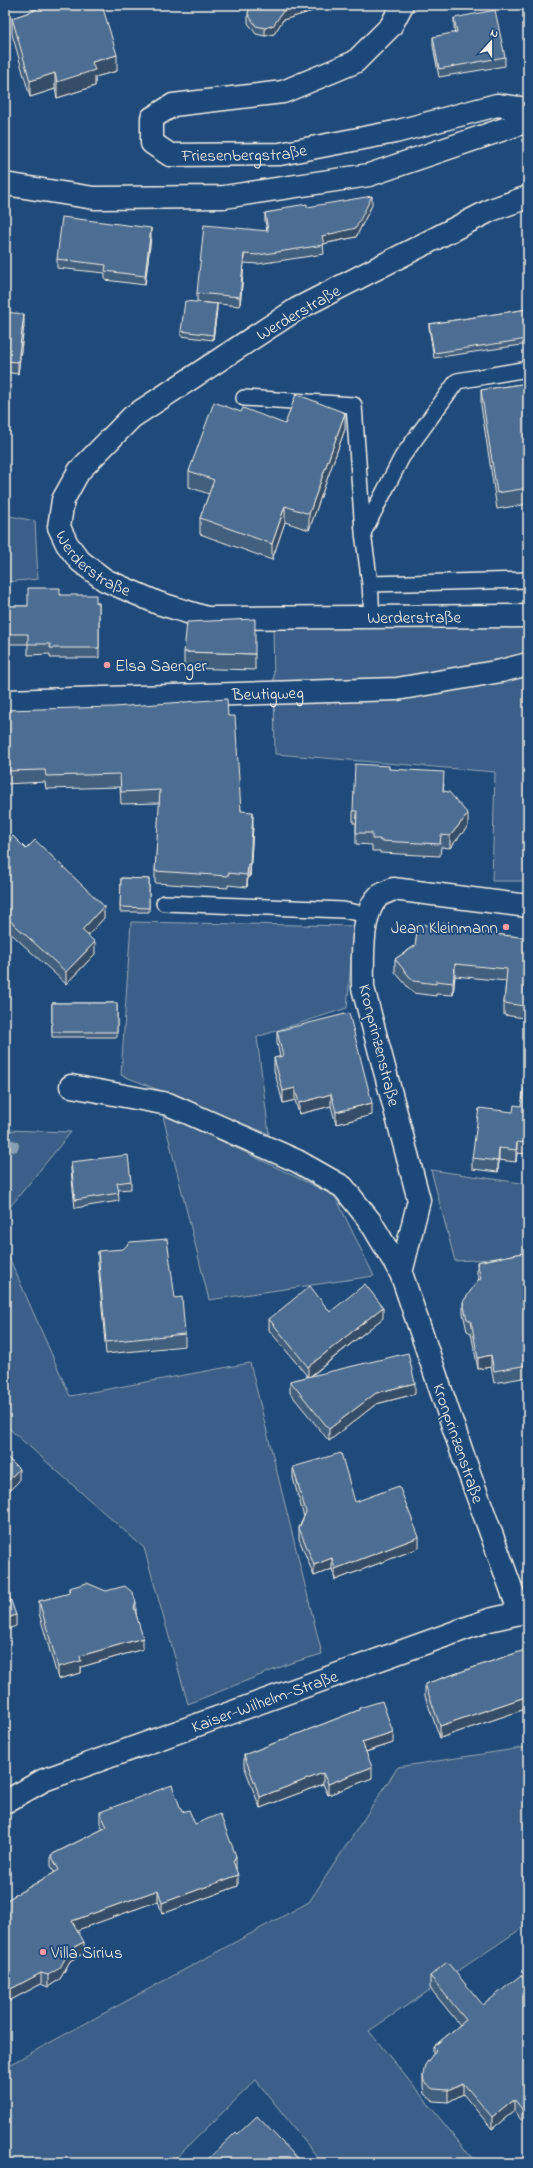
<svg xmlns="http://www.w3.org/2000/svg" width="533" height="2168" font-family="'Indie Flower',sans-serif">
  <style>
    .green { fill: #3a5f88; stroke: #97a8b8 }
    .lines { fill: none; stroke-linecap: round; stroke-linejoin: round }
    .lane-casing { stroke: #f4f1e8; stroke-width: 18 }
    .street-casing { stroke: #f4f1e8; stroke-width: 25 }
    .lane { stroke: #1f4a7a; stroke-width: 15 }
    .street { stroke: #1f4a7a; stroke-width: 22 }
    .tree { fill: #8a9eb1 }
    .wall { fill: #425f7e; stroke: #f4f1e8 }
    .shaded-wall { fill: #364d66; stroke: #f4f1e8 }
    .building { fill: #4d6e92; stroke: #f4f1e8 }
    .poi-dot { fill: #ff9aa2; stroke: #1f4a7a; stroke-width: 1.5 }
    .labels { text-anchor: middle; stroke-width: 4; stroke-linejoin: round; paint-order: stroke }
    .street-label { font-size: 17px; fill: #f4f1e8; stroke: #1f4a7a }
    .poi-label { font-size: 17px; fill: #f4f1e8; stroke: #1f4a7a; text-anchor: start }
  </style>
  <rect width="100%" height="100%" fill="#1f4a7a"/>
  <filter id="ink" filterUnits="userSpaceOnUse"><feTurbulence type="fractalNoise" baseFrequency=".025" numOctaves="2"/><feDisplacementMap in="SourceGraphic" scale="8" xChannelSelector="R" yChannelSelector="G"/><feConvolveMatrix kernelMatrix="1 2 1 2 8 2 1 2 1" color-interpolation-filters="sRGB"/></filter>
  <g filter="url(#ink)">
    <path class="green" d="M5 515 35 521 38 579 5 582Z
      M273 626H528V881H492L495 772 275 754Z
      M131 922 354 926 347 1008 257 1037 269 1134 121 1075Z
      M162 1112 335 1196 374 1276 209 1300Z
      M5 1130 71 1132 5 1213Z
      M431 1170 528 1184V1257L455 1261Z
      M5 1248 70 1396 250 1363 322 1654 291 1663 188 1704 144 1548 5 1425Z
      M528 1747V1924L369 2031 476 2163H322L256 2080 171 2163H5V2067L309 1902 398 1767Z"/>
    <g class="lines">
      <defs>
        <path id="lane" d="M244 398 354 405 363 532
          M370 584 363 533 402 457 457 381 528 369
          M372 617 370 584 528 580
          M164 903 343 910 368 915"/>
        <g id="street">
          <path id="s1" d="M402 5 391 26 355 62 283 92 173 105 152 118V143L170 155 280 154 395 132 497 105 528 109"/>
          <path d="M5 184 94 198 224 197 369 175 528 121"/>
          <path id="s2" d="M528 197 491 210 297 309 132 417 79 471 63 500 59 527 67 544 80 561 105 580 158 603 207 618 528 616"/>
          <path id="s3" d="M5 701 397 689 501 671 528 664"/>
          <path d="M71 1086 168 1104 297 1161 343 1187 370 1221 401 1273"/>
          <path d="M520 1613 467 1467 401 1273 419 1200 363 988C363 965 360 916 377 898 380 894 388 892 393 889L528 906"/>
          <path id="s4" d="M5 1802 44 1780 489 1620 520 1613 528 1614"/>
        </g>
      </defs>
      <use href="#lane" class="lane-casing"/>
      <use href="#street" class="street-casing"/>
      <use href="#lane" class="lane"/>
      <use href="#street" class="street"/>
    </g>
    <circle class="tree" cx="13" cy="1146" r="6"/>
    <path class="wall" d="M33 5H102L117 71 95 77V86L57 98 55 89 30 97 12 34V18L33 11Z
      M248 5H319V9L283 20 274 34 265 36 256 34 248 23V14L249 8Z
      M454 18 505 57V66L439 77 433 46V37L455 33 454 27Z
      M372 205 356 237 323 244 324 254 258 264 244 263 240 306 197 302V293L267 231 265 221V213L307 207Z
      M151 237 145 285 105 280V273L57 268V259Z
      M217 309 213 340 181 336V331Z
      M528 309V344L434 358 429 328V324Z
      M5 312 24 326 18 374 5 372Z
      M528 383V504L497 509 481 406V390Z
      M241 412 285 424 345 429 309 530 285 522 272 560 200 534V518L209 494 189 487V471Z
      M60 595 96 603H99V658H50V654L28 655V644H5V606H28Z
      M184 652 255 654V670L184 668Z
      M5 710 228 716 241 811 253 825 250 877 248 876 247 887 228 885V888L155 883V871L160 803 121 804 120 787 46 789 45 782 5 784Z
      M389 769 444 784 443 791 468 826 450 848 441 847 440 856 380 853V851H372V845L356 844V823H353V811Z
      M5 844 26 849 104 918 88 935 95 954 66 984 5 928Z
      M121 878 149 879V912H120Z
      M443 927 468 931 528 938V1020L524 1019V1018L504 1015V1003L506 981 455 976 453 995 436 994V996L413 993 395 972V959Z
      M52 1003H117V1037H52Z
      M277 1031 372 1115 336 1124 331 1106 299 1114 295 1100 283 1103 274 1070V1058L280 1057 277 1043Z
      M528 1088V1154L517 1153 516 1162 499 1160 498 1172 472 1169V1158L513 1112 521 1106Z
      M71 1162 131 1181V1189L118 1190 119 1201 75 1208 71 1170Z
      M98 1251 175 1298 185 1334V1346L106 1354 98 1263Z
      M528 1252V1377L494 1383 491 1367 478 1369 471 1333 467 1331 463 1313V1302L479 1280 477 1274V1262Z
      M330 1312 383 1318 310 1377 415 1394 376 1404 329 1441 290 1393V1381L308 1377 269 1330V1319Z
      M293 1467 355 1502 419 1548 335 1580 332 1569 314 1576 299 1539V1528L304 1517 293 1478Z
      M69 1588 136 1613 143 1649 81 1667V1673L58 1679 39 1613V1601L69 1594Z
      M528 1649V1708L440 1738 425 1696V1684Z
      M359 1708 393 1743 366 1752 372 1778 328 1795 323 1784 260 1808 244 1766V1755L359 1710Z
      M100 1812H182L195 1824 236 1867 238 1886 162 1914 158 1901 77 1930 84 1953 70 1961 60 1979 48 1987 41 1984 5 2003V1901L55 1872 51 1866V1855L103 1829 100 1823Z
      M430 1976 483 2005 528 1983V2116L522 2121 514 2111 492 2129 463 2094 448 2102 433 2101 424 2094 423 2087V2075L433 2054V2047L460 2025 430 1988Z"/>
    <path class="shaded-wall" d="M303 5H319V9L283 20 274 34 265 36V28L283 11Z
      M117 55V71L95 77V86L57 98V82L92 62Z
      M55 73V89L30 97V81Z
      M372 196V205L356 237 322 244V236Z
      M151 228V237L145 285V276Z
      M244 254V263L240 306V297Z
      M217 304V309L213 340V335Z
      M24 314V326L18 374V362Z
      M345 413V429L309 530V514Z
      M285 506V522L272 560V544Z
      M253 812V825L250 877V864Z
      M468 814V826L450 848V836Z
      M248 864V876L247 887V875Z
      M104 906V918L82 942V930Z
      M95 942V954L66 984V972Z
      M455 964V976L453 995V983Z
      M295 1088V1100L283 1103V1091Z
      M331 1094V1106L299 1114V1103Z
      M372 1103V1115L336 1124V1112Z
      M517 1142V1153L516 1162V1150Z
      M499 1148V1160L498 1172V1161Z
      M383 1307V1318L308 1378V1367Z
      M491 1355V1367L478 1369V1358Z
      M415 1383V1394L376 1404 329 1441V1429L376 1393Z
      M19 1469V1481L5 1495V1484Z
      M419 1537V1548L335 1580V1569Z
      M332 1558V1569L314 1576V1565Z
      M136 1602V1614L134 1607Z
      M16 1615V1626L5 1630V1619Z
      M143 1638V1649L81 1667V1673L58 1679V1667L80 1656Z
      M528 1696V1708L440 1738V1726Z
      M393 1732V1743L362 1753V1742Z
      M372 1767V1778L328 1795V1784Z
      M323 1773V1784L260 1808V1797Z
      M236 1856V1867L233 1873V1861Z
      M238 1875V1886L162 1914V1903Z
      M158 1890V1901L72 1932V1921Z
      M84 1942V1953L70 1961 60 1979 48 1987V1975L70 1949Z
      M41 1973V1984L5 2003V1992Z
      M463 2083V2094L448 2102V2090Z
      M514 2099V2111L492 2129V2117Z
      M528 2104V2116L522 2121V2109Z"/>
    <path class="building" d="M34 5H102L117 55 92 62 95 70 57 82 55 73 30 81 12 18 36 10Z
      M250 5H303L283 11 274 25 265 28 256 26 248 14Z
      M495 10 505 57 439 69 433 37 457 32 454 18Z
      M372 196 356 228 322 236 324 245 258 255 244 254 240 297 197 293 204 225 268 231 265 213 282 210V208L307 204V207Z
      M62 217 151 228 145 276 105 271 106 265 57 259Z
      M185 301 217 304 213 335 181 331Z
      M528 309V339L434 353 429 324Z
      M5 312 24 314 18 362 5 361Z
      M528 383V488L497 493 481 390Z
      M296 394 345 413 309 514 285 506 272 544 200 518 214 480 189 471 214 402 241 412 243 408 285 424Z
      M28 588H60V595H96V603H99V648H50V644H28V634H5V606H28Z
      M255 619V654L184 652 187 622Z
      M227 699 228 716H235L241 811 253 812 250 864H248L247 875 228 873V876L155 871 160 790 121 792 120 774 46 776 45 770 5 771V710L114 707Z
      M355 764 389 766V769L444 772 443 791 449 792 468 814 450 836 441 835 440 844 380 841V839H372V833H356L357 811H353Z
      M13 836 26 849 35 840 104 906 82 930 95 942 66 972 5 916V844Z
      M121 878 149 879V908L120 907Z
      M443 923 468 927V931L528 938V1008L524 1007V1006L504 1003 507 969 455 964 453 983 436 981V984L413 981 395 959 415 946 418 924 443 927Z
      M52 1003H117V1032H52Z
      M349 1013 372 1103 336 1112 331 1094 299 1103 295 1088 283 1091 274 1058 283 1056 277 1031Z
      M524 1088H528V1143L517 1142 516 1150 499 1148 498 1161 472 1158 479 1108 513 1112 514 1105 521 1106Z
      M128 1155 131 1181 117 1183 119 1193 75 1200 71 1162Z
      M167 1239 175 1298 182 1297 185 1334 106 1342 98 1251 123 1249 130 1242Z
      M528 1252V1365L494 1371 491 1355 478 1358 471 1321 467 1319 463 1302 478 1280 481 1279 477 1262Z
      M365 1284 383 1307 308 1367 269 1319 310 1286 330 1312Z
      M408 1353 415 1383 376 1393 329 1429 290 1381Z
      M341 1453 355 1502 399 1486 419 1537 335 1569 332 1558 314 1565 299 1528 306 1512 293 1467Z
      M5 1455 19 1469 5 1484Z
      M87 1583 106 1591 125 1586 133 1593 136 1602 134 1607 143 1638 80 1656 81 1661 58 1667 39 1601 70 1593 69 1588Z
      M5 1584 16 1615 5 1619Z
      M528 1649V1696L440 1726 425 1684Z
      M382 1701 393 1732 362 1742 372 1767 328 1784 323 1773 260 1797 244 1755 359 1710V1708Z
      M172 1785 182 1812 189 1810 195 1824 220 1814 236 1856 233 1861 238 1875 162 1903 158 1890 72 1921 84 1942 70 1949 60 1968 48 1975 41 1973 5 1992V1901L59 1870 51 1855 107 1827 100 1812Z
      M447 1962 483 2005 521 1975 528 1983V2104L522 2109 514 2099 492 2117 463 2083 448 2090 433 2089 424 2082 423 2075 425 2065 436 2050 433 2047 466 2020 430 1976Z
      M257 2116 302 2163H204L236 2132 238 2134Z"/>
  </g>
  <g class="poi-dot">
    <circle cx="107" cy="665" r="4"/>
    <circle cx="506" cy="927" r="4"/>
    <circle cx="43" cy="1952" r="4"/>
  </g>
  <g class="labels">
    <g class="street-label">
      <text dy="6" stroke="none"><textPath href="#s1" startOffset="409">Friesenbergstraße</textPath></text>
      <text transform="translate(298 312) rotate(-30)" y="6">Werderstraße</text>
      <text dy="6" stroke="none"><textPath href="#s2" startOffset="642">Werderstraße</textPath></text>
      <text dy="6" stroke="none"><textPath href="#s2" startOffset="978">Werderstraße</textPath></text>
      <text dy="6" stroke="none"><textPath href="#s3" startOffset="263">Beutigweg</textPath></text>
      <text transform="translate(380 1045) rotate(76)" y="6">Kronprinzenstraße</text>
      <text transform="translate(459 1443) rotate(71)" y="6">Kronprinzenstraße</text>
      <text dy="6" stroke="none"><textPath href="#s4" startOffset="279">Kaiser-Wilhelm-Straße</textPath></text>
    </g>
    <g class="poi-label">
      <text x="115" y="671">Elsa Saenger</text>
      <text x="498" y="933" text-anchor="end">Jean Kleinmann</text>
      <text x="51" y="1958">Villa Sirius</text>
    </g>
  </g>
  <rect width="533" height="2168" fill="none" stroke="#1f4a7a" stroke-width="20"/>
  <rect x="10" y="10" width="513" height="2148" fill="none" stroke="#f4f1e8" stroke-width="1.5" filter="url(#ink)"/>
  <g transform="translate(491 42) rotate(21)" stroke="#1f4a7a" stroke-width="3" paint-order="stroke">
  <path d="M0-3L7 15L0 10L-7 15Z" fill="#f4f1e8"/>
  <text y="-6" font-size="11" font-weight="bold" text-anchor="middle" fill="#f4f1e8">N</text>
  </g>
</svg>
